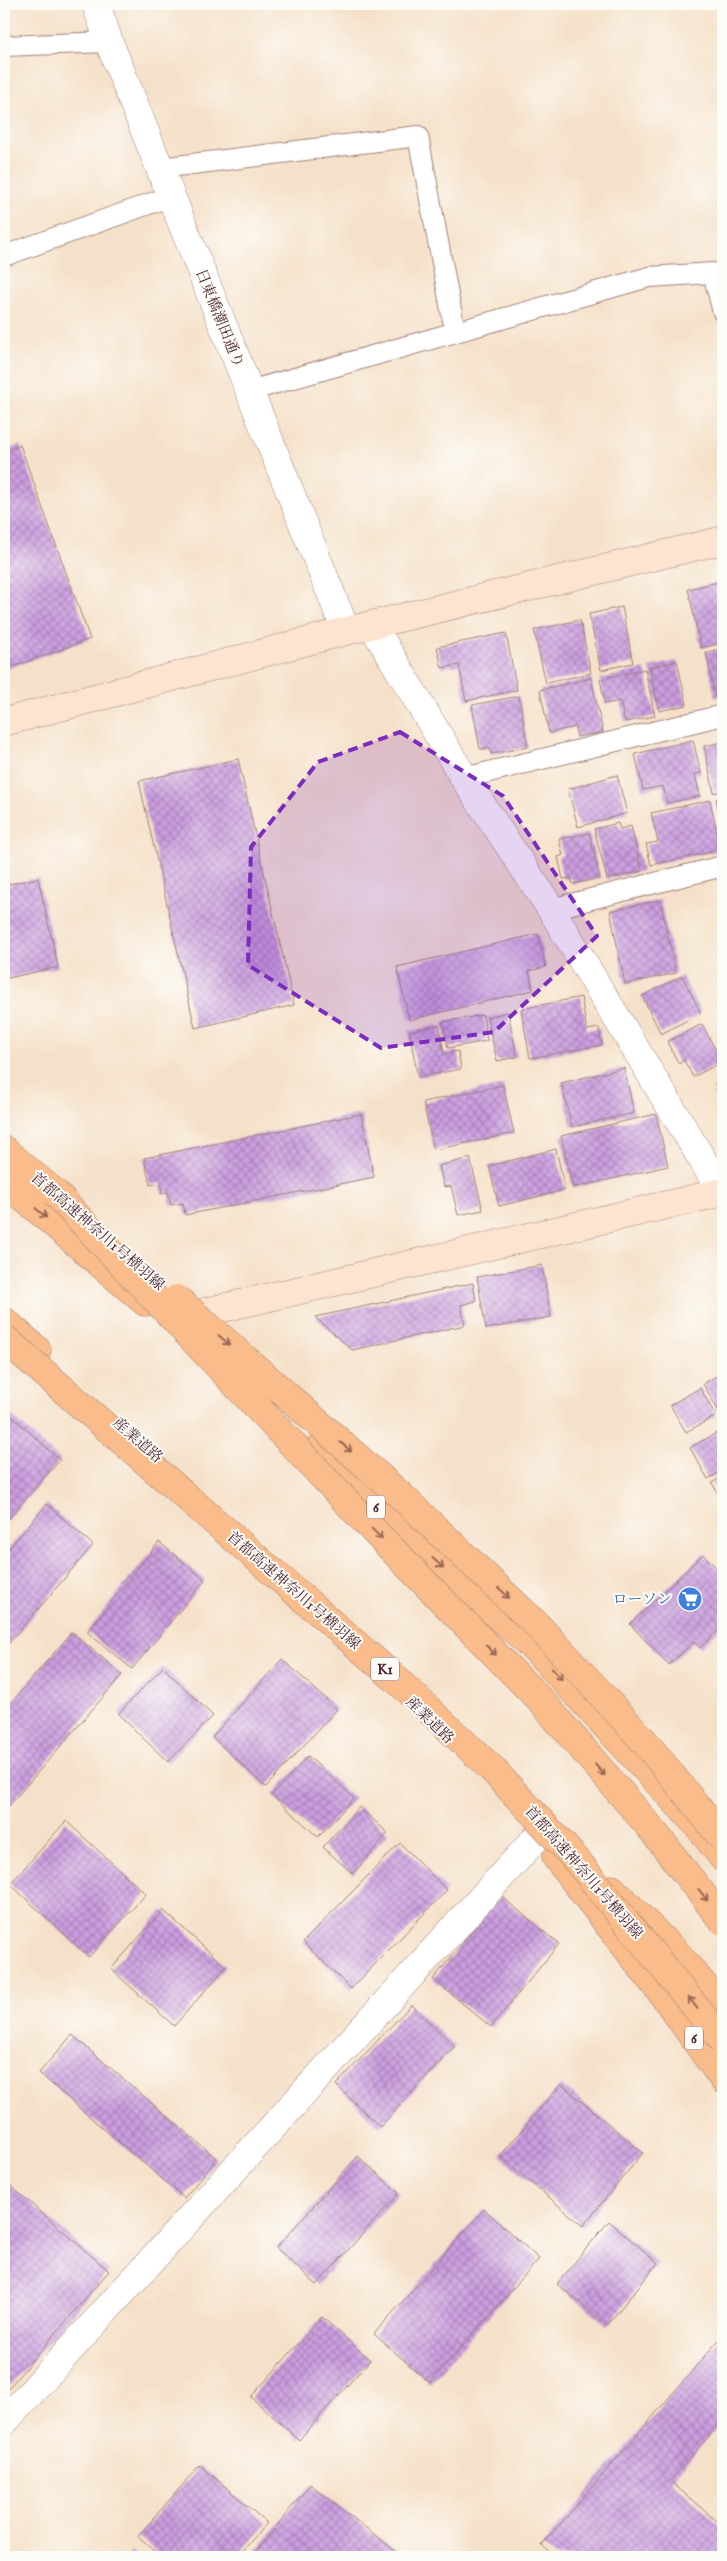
<svg xmlns="http://www.w3.org/2000/svg" width="727" height="2561" font-family="'IM FELL English','Noto Serif JP',serif">
  <style>
    .building { fill: url(#building-cross-hatch) }
    .lines { fill: none; stroke-linecap: round; stroke-linejoin: round }
    .lane-casing { stroke: #a0807a; stroke-width: 22 }
    .street-casing { stroke: #a0807a; stroke-width: 29 }
    .secondary-casing { stroke: #a0807a; stroke-width: 29 }
    .primary-casing { stroke: #a0807a; stroke-width: 29 }
    .highway-casing { stroke: #a0807a; stroke-width: 29 }
    .lane { stroke: #fff; stroke-width: 20 }
    .street { stroke: #fff; stroke-width: 28 }
    .secondary { stroke: #fde4d0; stroke-width: 28 }
    .primary { stroke: #f9bc8a; stroke-width: 28 }
    .highway { stroke: #f9bc8a; stroke-width: 28 }
    .highway-bridge-casing { stroke: #a0807a; stroke-width: 29; stroke-linecap: butt }
    .highway-bridge { stroke: #f9bc8a; stroke-width: 28 }
    .oneway { stroke: #996656 }
    .marked { fill: #7b2cbf; fill-opacity: 0.2; stroke: #7b2cbf; stroke-width: 4; stroke-dasharray: 10 6; stroke-linejoin: round }
    .labels { text-anchor: middle; stroke-width: 4; stroke-linejoin: round; paint-order: stroke }
    .shield { fill: #fdfcf7; stroke: #806168; stroke-width: 1 }
    .shield-label { font-size: 14px; font-weight: bold; fill: #4a1f2b }
    .street-label { font-size: 15px; fill: #4a1f2b; stroke: #fdfcf7 }
    .shop-label { font-size: 15px; fill: #366cbe; stroke: #fdfcf7; text-anchor: end }
  </style>
  <defs>
    <pattern id="building-cross-hatch" width="8" height="8" patternUnits="userSpaceOnUse" patternTransform="scale(1.25)"><rect width="8" height="8" fill="#cb9ee0"/><path d="M0 0l8 8M0 8l8-8" fill="none" stroke="#a780b6"/></pattern>
  </defs>
  <rect width="100%" height="100%" fill="#fdfcf7"/>
  <filter id="ink" filterUnits="userSpaceOnUse"><feTurbulence type="fractalNoise" baseFrequency=".02" numOctaves="2"/><feDisplacementMap in="SourceGraphic" scale="10" xChannelSelector="R" yChannelSelector="G"/><feConvolveMatrix kernelMatrix="1 2 1 2 8 2 1 2 1" color-interpolation-filters="sRGB"/></filter>
  <filter id="wash" filterUnits="userSpaceOnUse"><feTurbulence type="fractalNoise" baseFrequency=".0096" numOctaves="4" result="noise"/><feDisplacementMap in="SourceGraphic" scale="20" xChannelSelector="R" yChannelSelector="G"/><feGaussianBlur stdDeviation="1.12" result="paint"/><feColorMatrix in="noise" values="0 0 0 0 0 0 0 0 0 0 0 0 0 0 0 0 0 1.4 0 .05"/><feComposite in="paint" operator="in"/></filter>
  <g filter="url(#wash)">
    <rect width="100%" height="100%" fill="#f5e1c9"/>
    <g id="blocks">
      <path class="building" d="M20 445 90 639 4 670V451Z
        M723 581V643L701 648 688 589Z
        M622 607 633 663 601 670 589 614Z
        M580 620 591 673 546 683 534 630Z
        M506 633 517 690 466 701 459 665 442 668 437 647Z
        M723 649V696L715 698 706 652Z
        M677 661 687 705 659 711 650 667Z
        M645 669 655 716 625 722 620 701 605 704 600 679Z
        M591 678 603 732 577 737 575 727 549 733 540 690Z
        M519 696 528 747 491 754 490 748 480 749 472 705Z
        M693 740 701 773 695 774 700 796 667 803 663 786 643 790 635 754Z
        M723 742V791L714 793 704 746Z
        M238 759 294 1005 195 1028 139 781Z
        M617 775 627 813 578 827 568 789Z
        M723 797V826H722L716 799Z
        M710 800 721 850 651 865 646 844 658 842 651 813Z
        M618 823 620 829 631 826 642 871 607 879 594 829Z
        M589 833 600 878 573 884 571 878 563 879 558 857 563 855 559 839Z
        M38 878 58 967 4 979V885Z
        M660 900 676 973 625 984 610 911Z
        M538 934 546 967 529 971 533 990 409 1020 397 967Z
        M682 976 701 1013 661 1034 642 996Z
        M581 997 587 1030 599 1028 602 1045 530 1058 521 1009Z
        M508 1012 517 1057 497 1061 487 1017Z
        M483 1015 487 1041 448 1048 443 1022Z
        M702 1024 722 1062 693 1077 684 1060 679 1064 667 1042Z
        M439 1025 444 1054 458 1051 461 1069 418 1077 409 1031Z
        M624 1068 634 1113 572 1127 561 1083Z
        M723 1081V1117H722L715 1083Z
        M503 1085 514 1133 434 1150 423 1102Z
        M361 1114 374 1177 185 1215 183 1203 171 1205 168 1192 162 1194 161 1183 150 1185 144 1158Z
        M656 1114 668 1166 573 1188 561 1136Z
        M556 1149 565 1190 499 1206 489 1166Z
        M470 1158 483 1210 458 1215 451 1186 444 1187 439 1166Z
        M542 1265 551 1317 486 1329 477 1277Z
        M473 1283 476 1301 461 1305 465 1325 352 1350 315 1317Z
        M723 1372V1413L721 1415 703 1384Z
        M700 1388 716 1416 686 1432 670 1405Z
        M4 1409 60 1460 4 1524Z
        M723 1429V1470L708 1479 690 1448Z
        M723 1476V1502L712 1483Z
        M47 1504 93 1545 4 1649V1554Z
        M159 1542 205 1580 132 1669 87 1632Z
        M703 1554 723 1574V1626L700 1648 694 1642 669 1665 630 1624Z
        M72 1632 122 1675 7 1808 4 1805V1711Z
        M282 1659 337 1709 266 1787 212 1737Z
        M163 1667 213 1716 168 1762 118 1714Z
        M308 1756 354 1798 318 1837 272 1795Z
        M359 1807 388 1833 353 1874 323 1847Z
        M66 1821 146 1894 89 1957 10 1884Z
        M400 1843 447 1890 351 1989 303 1942Z
        M501 1896 559 1944 491 2027 433 1979Z
        M163 1910 226 1967 174 2026 111 1969Z
        M411 2005 455 2046 380 2127 336 2085Z
        M72 2035 217 2159 184 2198 39 2073Z
        M561 2084 643 2153 583 2226 500 2156Z
        M358 2156 399 2193 317 2285 276 2248Z
        M4 2180 109 2271 5 2392 4 2391Z
        M484 2209 539 2259 430 2383 374 2334Z
        M609 2221 658 2263 607 2325 557 2284Z
        M322 2317 370 2360 299 2440 251 2397Z
        M723 2335V2420L670 2481 723 2527V2557H555L542 2545Z
        M200 2465 267 2523 237 2557H162L138 2536Z
        M310 2484 403 2557H252Z
        M131 2552 137 2557H127Z"/>
    </g>
  </g>
  <g filter="url(#ink)">
    <use href="#blocks" fill-opacity="0" stroke="#a0807a" stroke-width="1"/>
    <g class="lines">
      <defs>
        <path id="lane" d="M4 46 109 42
          M160 168 418 136 455 331
          M4 256 171 196
          M249 391 649 277 713 273 723 312
          M464 778 723 715
          M551 909 723 866"/>
        <path id="street" d="M96 4 109 42 346 631
          M373 626 464 778 551 909 723 1194
          M4 2422 538 1836"/>
        <path id="secondary" d="M4 722 346 631 723 540
          M175 1319 723 1192"/>
        <path id="primary" d="M4 1181 145 1302
          M4 1321 37 1350
          M314 1452 536 1650 700 1828 723 1858
          M556 1857 664 1996 723 2079"/>
        <path id="highway" d="M4 1150 55 1193
          M612 1889 679 1956 723 2008"/>
      </defs>
      <use href="#lane" class="lane-casing"/>
      <use href="#street" class="street-casing"/>
      <use href="#secondary" class="secondary-casing"/>
      <use href="#primary" class="primary-casing"/>
      <use href="#highway" class="highway-casing"/>
      <use href="#lane" class="lane"/>
      <use href="#street" class="street"/>
      <use href="#secondary" class="secondary"/>
      <use href="#primary" class="primary"/>
      <use href="#highway" class="highway"/>
      <defs>
        <path id="highway-bridge" d="M55 1193 375 1532 543 1703 649 1826 723 1921
          M177 1299 400 1495 537 1625 645 1742 723 1839
          M4 1338 398 1681 492 1769 573 1856 723 2041"/>
      </defs>
      <use href="#highway-bridge" class="highway-bridge-casing"/>
      <use href="#highway-bridge" class="highway-bridge"/>
    </g>
    <defs><path id="oneway-shaft" d="M-6 0H5M1.5-3L5.5 0L1.5 3" fill="none" stroke-width="1.6" stroke-linecap="round" stroke-linejoin="round" transform="scale(1.25)"/></defs>
    <g class="oneway">
      <use href="#oneway-shaft" transform="translate(41 1213) rotate(41)"/>
      <use href="#oneway-shaft" transform="translate(224 1340) rotate(41)"/>
      <use href="#oneway-shaft" transform="translate(346 1447) rotate(41)"/>
      <use href="#oneway-shaft" transform="translate(377 1534) rotate(46)"/>
      <use href="#oneway-shaft" transform="translate(438 1563) rotate(42)"/>
      <use href="#oneway-shaft" transform="translate(504 1593) rotate(44)"/>
      <use href="#oneway-shaft" transform="translate(491 1650) rotate(45)"/>
      <use href="#oneway-shaft" transform="translate(557 1674) rotate(47)"/>
      <use href="#oneway-shaft" transform="translate(600 1770) rotate(49)"/>
      <use href="#oneway-shaft" transform="translate(703 1895) rotate(52)"/>
      <use href="#oneway-shaft" transform="translate(693 2003) rotate(-128)"/>
    </g>
  </g>
  <path class="marked" d="M400 732 503 796 597 936 494 1032 381 1048 248 965 251 847 318 762Z"/>
  <defs>
    <symbol id="supermarket-disc" viewBox="-11 -11 22 22"><circle r="9.5" fill="#3f7fe0" stroke="#fdfcf7"/><path d="M-6-5.5h2.5l.6 2H6L4.5 2H-2.5L-4.4-4H-6ZM-1.5 3.2a1.3 1.3 0 1 0 .1 0ZM3 3.2a1.3 1.3 0 1 0 .1 0Z" fill="#fff"/></symbol>
  </defs>
  <g fill-rule="evenodd">
    <use href="#supermarket-disc" x="676" y="1585" width="28" height="28"/>
  </g>
  <g class="labels">
    <g class="shield">
      <rect x="367" y="1495.5" width="18" height="23" rx="4"/>
      <rect x="371" y="1657.5" width="28" height="23" rx="4"/>
      <rect x="685" y="2026.5" width="18" height="23" rx="4"/>
    </g>
    <g class="shield-label">
      <text x="376" y="1512">6</text>
      <text x="385" y="1674">K1</text>
      <text x="694" y="2043">6</text>
    </g>
    <g class="street-label">
      <text transform="translate(220 318) rotate(68)" y="5">日東橋潮田通り</text>
      <text transform="translate(98 1231) rotate(41)" y="5">首都高速神奈川1号横羽線</text>
      <text transform="translate(138 1440) rotate(41)" y="5">産業道路</text>
      <text transform="translate(294 1590) rotate(41)" y="5">首都高速神奈川1号横羽線</text>
      <text transform="translate(430 1720) rotate(44)" y="5">産業道路</text>
      <text transform="translate(584 1872) rotate(49)" y="5">首都高速神奈川1号横羽線</text>
    </g>
    <g class="shop-label">
      <text x="672" y="1604">ローソン</text>
    </g>
  </g>
  <rect width="727" height="2561" fill="none" stroke="#fdfcf7" stroke-width="20"/>
</svg>
